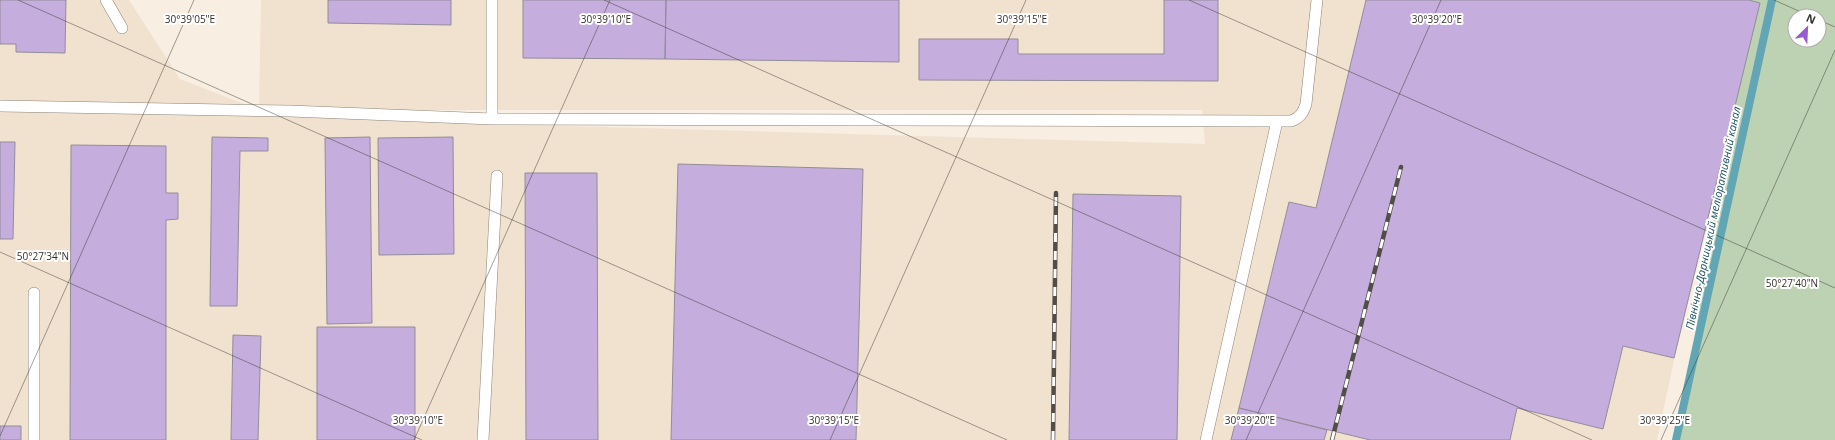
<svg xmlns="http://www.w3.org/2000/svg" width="1835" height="440" font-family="'Open Sans',sans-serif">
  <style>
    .built { fill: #f1e2d0; fill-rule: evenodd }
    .green { fill: #bdd2b3; fill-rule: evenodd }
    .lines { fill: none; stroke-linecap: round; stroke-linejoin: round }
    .stream { stroke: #62a6b6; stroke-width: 8 }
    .building { fill: #c5aede; stroke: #928c98 }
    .lane-casing { stroke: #8b8277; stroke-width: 12 }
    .lane { stroke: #fff; stroke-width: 11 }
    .rail-casing { stroke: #524d47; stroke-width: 4.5 }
    .rail { stroke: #fff; stroke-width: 3; stroke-dasharray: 9; stroke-linecap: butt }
    .ticks { fill: none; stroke: #34302b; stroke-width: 1; stroke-opacity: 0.45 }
    .labels { text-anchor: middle; stroke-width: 4; stroke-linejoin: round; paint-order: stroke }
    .water-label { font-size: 11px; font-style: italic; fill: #17515e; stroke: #fff }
    .ticks-label { font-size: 10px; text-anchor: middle; fill: #34302b; stroke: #fff; stroke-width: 4; stroke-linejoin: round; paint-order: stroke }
  </style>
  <rect width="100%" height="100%" fill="#f8eee1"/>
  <path class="built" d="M0 0H129L180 79 259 110 261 0H1751L1657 440H0ZM265 110H1202L1205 144 460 123Z"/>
  <path class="green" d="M1746 0H1835V440H1679ZM1795 16H1819V40H1795Z"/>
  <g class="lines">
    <path class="stream" d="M1676 440 1772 0"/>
  </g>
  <path class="building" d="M0 0H66L65 53 16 52V44H0Z
    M328 0H451V25L328 23Z
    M523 0H666L665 59 523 58Z
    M666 0H899V62L665 59Z
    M1164 0H1218V81L919 80V39H1018V54H1164Z
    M1366 0H1749L1760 3 1674 358 1623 346 1603 429 1517 408 1510 440H1370L1239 408 1289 202 1316 208Z
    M212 137 268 138V151H240L237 306H210Z
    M370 137 372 323 327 324 325 138Z
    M453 137 454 254 379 255 378 138Z
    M0 142H15L13 239H0Z
    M71 145 166 146V193H178V219L166 220V440H70Z
    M678 164 863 169 856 440H671Z
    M525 173H597L598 440H526Z
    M1073 194 1181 196 1177 440H1069Z
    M317 327H415V440H317Z
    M233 335 261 336 258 440H231Z
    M1239 408 1327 430 1324 440H1231Z
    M0 426H21V440H0Z"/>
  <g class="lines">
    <defs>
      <path id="lane" d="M106 0 122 28
        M492 0V119
        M0 106 290 111 492 119 1291 121C1300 118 1303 113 1306 104L1317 0
        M34 440V293
        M483 440 497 176
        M1206 440 1277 121"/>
    </defs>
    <use href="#lane" class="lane-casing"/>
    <use href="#lane" class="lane"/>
    <defs>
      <path id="rail" d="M1053 440 1056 193
        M1332 440 1401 167"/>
    </defs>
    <use href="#rail" class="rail-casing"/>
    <use href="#rail" class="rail"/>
  </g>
  <path class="ticks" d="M18 0 1007 440M604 0 1592 440M1189 0 1835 288M1774 0 1810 16M1819 20 1835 27M0 252 422 440M0 436 194 0M414 440 610 0M830 440 1026 0M1246 440 1441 0M1661 440 1835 50"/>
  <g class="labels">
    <g class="water-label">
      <text transform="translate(1713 218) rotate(-78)" y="4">Північно-Дарницький меліоративний канал</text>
    </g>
  </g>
  <g class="ticks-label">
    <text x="190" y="23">30°39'05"E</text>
    <text x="606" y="23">30°39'10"E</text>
    <text x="1022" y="23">30°39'15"E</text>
    <text x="1437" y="23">30°39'20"E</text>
    <text x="43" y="260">50°27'34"N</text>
    <text x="1792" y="287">50°27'40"N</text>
    <text x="418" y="424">30°39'10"E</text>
    <text x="834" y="424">30°39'15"E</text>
    <text x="1250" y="424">30°39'20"E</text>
    <text x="1665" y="424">30°39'25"E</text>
  </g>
  <g transform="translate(1807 28) rotate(24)"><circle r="19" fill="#ffffff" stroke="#aeacaa"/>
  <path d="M0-3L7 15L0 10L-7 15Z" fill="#995bd2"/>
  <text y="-6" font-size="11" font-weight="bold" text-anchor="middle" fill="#34302b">N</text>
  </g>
</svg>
